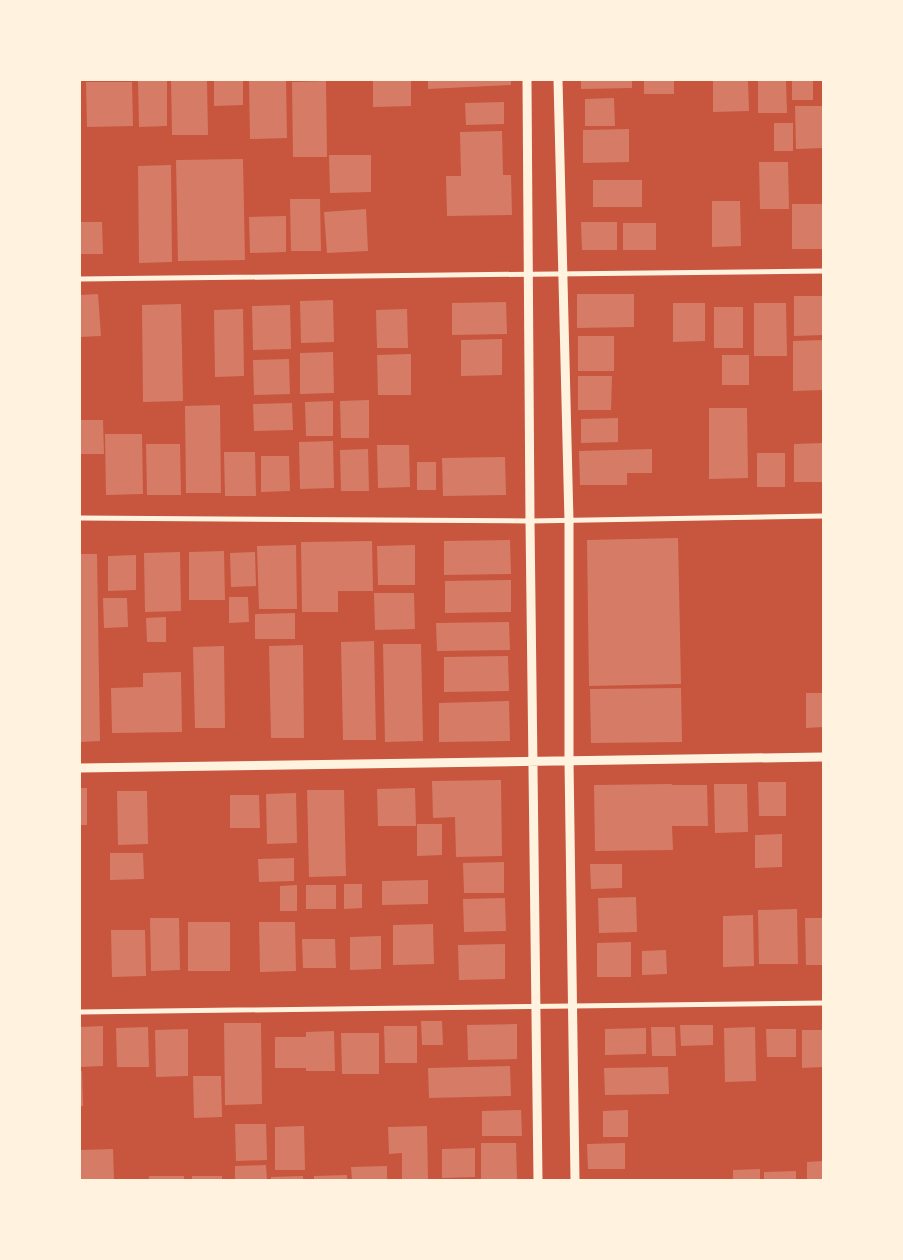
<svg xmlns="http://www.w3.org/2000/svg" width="903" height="1260" font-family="'PT Sans',sans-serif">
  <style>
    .building { fill: #d67c66 }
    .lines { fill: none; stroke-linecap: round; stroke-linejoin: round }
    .minor { stroke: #fff3e0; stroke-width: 5 }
    .tertiary { stroke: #fff3e0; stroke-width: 9 }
  </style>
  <rect width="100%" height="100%" fill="#c8553d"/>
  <path class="building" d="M138 80H167V126L139 127Z
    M171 80H207L208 135H172Z
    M214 80H243V105L214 106Z
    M249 80H286L287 138 250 139Z
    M373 80H411V106L373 107Z
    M428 80H511V85L428 89Z
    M581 80H632V88L581 89Z
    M644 80H674V94H644Z
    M713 80H748L749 111 713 112Z
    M758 80H786L787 113H758Z
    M792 80H813V100H792Z
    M326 81 327 157H293L292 82Z
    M86 82H132L133 126 87 127Z
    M614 98 615 126H585V99Z
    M504 102V124L466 125 465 103Z
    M795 106H823V148L796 149Z
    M774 123H793V151H774Z
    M629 129V162L583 163V130Z
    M502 131 503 175H511L512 215 447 216 446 176H461L460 132Z
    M329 155H371V192L330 193Z
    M243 159 245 260 178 261 176 160Z
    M759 162H788L789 209H760Z
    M171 165 172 262 139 263 138 166Z
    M593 180H642V207H593Z
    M290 199H320L321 251H291Z
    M712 201H740L741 246 712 247Z
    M792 204H823V249H792Z
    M366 209 368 251 327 253 324 212Z
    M286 216V252L250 253 249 217Z
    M80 222H102L103 254H80Z
    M581 222H617V250H582Z
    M623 223H656V250H623Z
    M98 294 101 336 80 337V295Z
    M577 294H634V327L577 328Z
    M794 296H823V335L794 336Z
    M333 300 334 342 301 343 300 301Z
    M506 302 507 334 452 335V303Z
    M673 303H705V341L673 342Z
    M754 303H786L787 356H754Z
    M181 304 183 401 143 402 142 305Z
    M290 305 291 349 253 350 252 306Z
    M714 307H743V348H714Z
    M243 309 244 376 215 377 214 310Z
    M407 309 408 348H377L376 310Z
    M578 336H614V371H578Z
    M502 339V375L461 376V340Z
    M823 340V390L793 391V341Z
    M333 352 334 393 300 394V353Z
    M411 354V395H378L377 355Z
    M722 355H749V385H722Z
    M289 359 290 394 254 395 253 360Z
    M578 376H612L611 410H578Z
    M369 400V438H341L340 401Z
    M333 401V436H306L305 402Z
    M292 403 293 430 254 431 253 404Z
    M220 405 221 493H186L185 406Z
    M709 408H747L748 478 709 479Z
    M618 418V442L581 443V419Z
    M80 420H103L104 454H80Z
    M105 434H142L143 494 106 495Z
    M333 441 334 488 300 489 299 442Z
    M823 443V482H794V444Z
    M146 444H180L181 495H147Z
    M377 445H409L410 487 378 488Z
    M368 449 369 491H341L340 450Z
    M652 449V473H627V485H580L579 451Z
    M224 452H255L256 496H225Z
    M757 453H785V487H757Z
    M261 456H289L290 491 261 492Z
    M505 457 506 495 443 496 442 458Z
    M417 462H436V490H417Z
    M678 538 681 684 589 686 587 540Z
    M510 540 511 574 444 575V541Z
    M372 541 373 591H338V612H302L301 542Z
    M296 545 297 609H259L257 546Z
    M415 545V585H378L377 546Z
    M224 551 225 600H189V552Z
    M180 552 181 611 145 612 144 553Z
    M255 552 256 586 231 587 230 553Z
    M80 554H97L100 741 80 742Z
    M136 555V590L108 591V556Z
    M511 580V612L445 613V581Z
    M374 593H414L415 629 375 630Z
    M229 597H248L249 622 229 623Z
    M103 598H127L128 627 104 628Z
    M295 613V639H255V614Z
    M166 617V642H147L146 618Z
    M509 622 510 650 437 651 436 623Z
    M374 641 376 740H343L341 642Z
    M383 644H421L423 741 385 742Z
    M303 645 304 738H271L269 646Z
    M224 646 225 728H195L193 647Z
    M508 656 509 691 444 692V657Z
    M181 672 182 732 112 733 111 688 143 687V673Z
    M681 688 682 742 591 743 590 689Z
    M806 693H823V727L806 728Z
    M509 701 510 741 439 742V703Z
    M501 780 502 856 456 857 455 817 433 818 432 781Z
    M758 782H786V816H759Z
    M672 784V785H707L708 826H672L673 850 595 851 594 785Z
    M714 784H747L748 832 715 833Z
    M80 788H87V825H80Z
    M415 788 416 826H378L377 789Z
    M307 790H344L346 876 309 877Z
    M117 791H147L148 844 118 845Z
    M296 793 297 843 267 844 266 794Z
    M230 795H259L260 828H230Z
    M417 824H442V855L417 856Z
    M782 834V867L755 868V835Z
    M110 853H143L144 879 110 880Z
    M294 858V881L259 882 258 859Z
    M504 862V893H464L463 863Z
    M590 864H622V888L591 889Z
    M428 880V904L382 905V881Z
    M344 884H362V908L344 909Z
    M297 885V911H280V886Z
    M306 885H336V909H306Z
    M636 897 637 932 599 933 598 898Z
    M505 898 506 931 464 932 463 899Z
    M797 909 798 964H759L758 910Z
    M753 915 754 966 723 967V916Z
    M150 918H179L180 970 151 971Z
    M805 918H823V965H806Z
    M188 922H230V971H188Z
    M259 922H295L296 971 260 972Z
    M433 924 434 964 393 965V925Z
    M111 930H145L146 976 112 977Z
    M381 936V969L350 970V937Z
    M302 939H335L336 968H303Z
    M631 942V977H597V943Z
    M505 944V979L459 980 458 945Z
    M666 950 667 974 642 975V951Z
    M421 1021H442L443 1045H422Z
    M224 1023H261L262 1104 225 1105Z
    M517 1024V1059L468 1060 467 1025Z
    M680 1025H713V1045L681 1046Z
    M103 1026V1066L80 1067V1027Z
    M384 1026H417V1063H385Z
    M148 1027 149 1067H117L116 1028Z
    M651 1027H675L676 1056H652Z
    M755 1027 756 1081 725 1082 724 1028Z
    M646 1028V1054L605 1055V1029Z
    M188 1029V1076L156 1077 155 1030Z
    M766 1029H796V1057H767Z
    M802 1030H823V1067L802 1068Z
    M334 1031 335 1071H306V1068H275V1037H306V1032Z
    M341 1033H379V1074H342Z
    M510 1066 511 1096 429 1098 428 1068Z
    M668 1067 669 1094 605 1095 604 1068Z
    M80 1071H82L83 1106H80Z
    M193 1076H221L222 1117 194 1118Z
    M521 1110 522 1136H482V1111Z
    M628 1110V1137H603V1111Z
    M235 1124H266L267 1160 236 1161Z
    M304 1126 305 1170H275V1127Z
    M427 1126 428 1180H402V1153L389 1154 388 1127Z
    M481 1143H516L517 1180H481Z
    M625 1143V1169H588L587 1144Z
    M475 1148V1177L442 1178V1149Z
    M113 1149 114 1180H80V1150Z
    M823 1161V1180H807V1162Z
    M266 1165 267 1180H235V1166Z
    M387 1166V1180H352L351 1167Z
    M760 1169V1180H733V1170Z
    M796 1171V1180H764V1172Z
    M347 1175V1180H314V1176Z
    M149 1176H184V1180H149Z
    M192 1176H222V1180H192Z
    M303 1176V1180H271V1177Z"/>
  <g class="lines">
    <path class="minor" d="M80 279 823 271
      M80 518 530 521 823 516
      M80 1012 823 1003"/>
    <path class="tertiary" d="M527 80 530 521 538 1180
      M558 80 569 521V761L575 1180
      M80 768 823 757"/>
  </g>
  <rect width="903" height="1260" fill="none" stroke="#fff3e0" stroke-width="162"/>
</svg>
